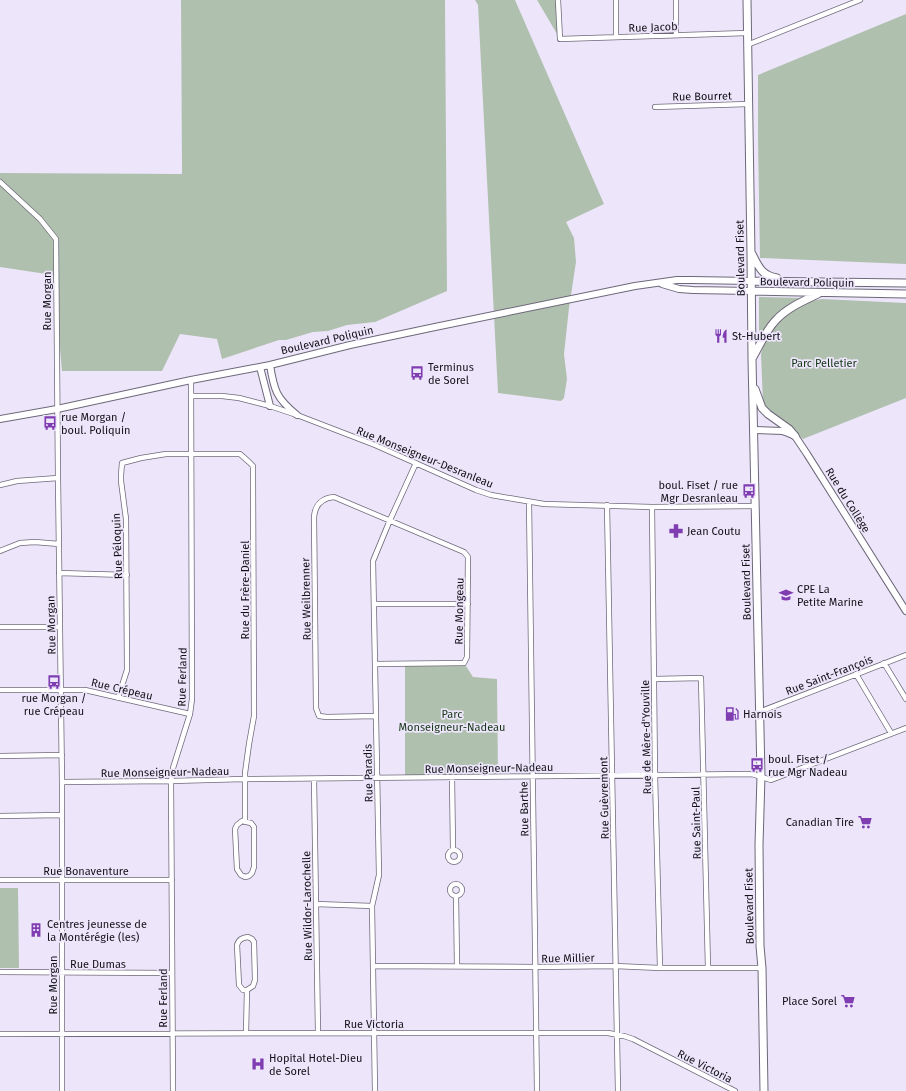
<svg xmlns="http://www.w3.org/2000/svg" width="906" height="1091" font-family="'Fira Sans',sans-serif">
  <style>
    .green { fill: #b0c0af }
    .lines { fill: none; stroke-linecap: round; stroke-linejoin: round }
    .street-casing { stroke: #6d6879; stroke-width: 6 }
    .secondary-casing { stroke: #6d6879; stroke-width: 8 }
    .primary-casing { stroke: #6d6879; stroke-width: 9 }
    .street { stroke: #fff; stroke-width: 4.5 }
    .secondary { stroke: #fff; stroke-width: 6 }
    .primary { stroke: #fff; stroke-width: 7 }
    .labels { text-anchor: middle; stroke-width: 3.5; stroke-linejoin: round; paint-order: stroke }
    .street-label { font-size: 11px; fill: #131118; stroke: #ede6fb }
    .poi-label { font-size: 11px; fill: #131118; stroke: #ede6fb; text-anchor: start }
    .park-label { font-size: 11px; fill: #123413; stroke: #ede6fb }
  </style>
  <rect width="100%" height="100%" fill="#ede6fb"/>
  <path class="green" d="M181 0H445L447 291 375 322 347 325 328 331 313 332 286 340H279L222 359 217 339 180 334 162 371H62L53 275 0 267V173L182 174Z
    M475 0H515L604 204 566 222 574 238 576 262 569 308 564 354 567 379 564 398 561 401 498 393 478 5Z
    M537 0H558L560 39Z
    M906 14V264L760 258 758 140V75Z
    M759 297 803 298 777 315 759 342Z
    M822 299 906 303V398L803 439 763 404 761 354 766 336 777 320 806 302Z
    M464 663 473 677 497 679 498 776 405 778V664Z
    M0 888H18L19 968H0Z"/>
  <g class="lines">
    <defs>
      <path id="street" d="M558 0 560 39 747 33
        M616 0V37
        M676 0V35
        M747 45 860 0
        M655 107 748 104
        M0 182 40 219 56 239 58 478 62 782V1091
        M191 396H222L239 398 270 406 297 415 375 445 476 490 491 495 544 504 652 507 755 506
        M0 485 17 481 58 478
        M529 502 537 1091
        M607 505 618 1091
        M652 507 655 775 660 968
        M0 551 20 543 35 542 59 544
        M59 573 127 575
        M374 604H468
        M0 627H60
        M884 663 906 699
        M375 664 464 663 467 657 468 557 464 552 334 497C322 498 315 505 314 517L316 708 319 716 327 717 376 716
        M856 674 891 733
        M654 679 701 678 708 968
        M0 690H85L190 714
        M118 698 127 670 126 519 121 481V475L122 463 141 458 166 454H240L249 462 253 466V479L254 716 249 744 245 773V821
        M759 712 906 655
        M0 756 62 755
        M452 777 453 849
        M314 779 318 1033
        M62 782 171 781 244 779 752 774 771 780 906 728
        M0 816 62 815
        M242 821 251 823 254 827V867L252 873 249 876 245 877 241 875 237 869 235 829 237 825Z
        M448 856a6 6 0 1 1 12 0a6 6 0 1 1-12 0Z
        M0 880H172
        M450 890a6 6 0 1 1 12 0a6 6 0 1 1-12 0Z
        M456 896 457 966
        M316 904 372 906
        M248 937 252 939 254 942 255 980 253 986 247 990H243L239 985 237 945C239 939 242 938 248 937Z
        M373 966 535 967 615 966 660 968H762
        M0 972 172 973
        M246 1033 247 990
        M0 1034 375 1033H608L624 1036 633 1039 735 1091
        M173 1091 171 781 173 768 190 714 192 699 191 380
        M375 1091 372 906 379 875 373 561 390 520 416 463"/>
      <path id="secondary" d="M662 284 679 289 693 290 751 291
        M270 365C274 390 276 398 297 415
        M260 367 270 406
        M0 419 57 409 191 380 270 365 350 345 435 327 635 286 677 280H692L751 281
        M754 430 782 431 788 433 795 436 807 454 906 611"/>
      <path id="primary" d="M747 0 751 254 752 359 761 776 759 845 760 946 762 968 764 1091
        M752 254C759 267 761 275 777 278
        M751 281 906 283
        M751 291 906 294
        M753 357C760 345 766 330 776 320 787 308 803 301 818 294
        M755 389 762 408 768 414 789 429 795 436"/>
    </defs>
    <use href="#street" class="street-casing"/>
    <use href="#secondary" class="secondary-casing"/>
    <use href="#primary" class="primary-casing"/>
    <use href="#street" class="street"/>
    <use href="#secondary" class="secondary"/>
    <use href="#primary" class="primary"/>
  </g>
  <defs>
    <symbol id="restaurant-bare" viewBox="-9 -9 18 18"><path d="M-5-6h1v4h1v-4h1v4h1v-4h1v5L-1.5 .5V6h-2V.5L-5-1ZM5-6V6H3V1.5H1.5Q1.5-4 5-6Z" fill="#7f3db1" stroke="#ede6fb" stroke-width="2.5" paint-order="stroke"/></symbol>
    <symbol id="bus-bare" viewBox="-9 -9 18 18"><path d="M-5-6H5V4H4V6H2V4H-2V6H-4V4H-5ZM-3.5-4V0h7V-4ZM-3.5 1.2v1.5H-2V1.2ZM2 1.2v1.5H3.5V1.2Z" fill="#7f3db1" stroke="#ede6fb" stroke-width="2.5" paint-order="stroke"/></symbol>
    <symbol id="pharmacy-bare" viewBox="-9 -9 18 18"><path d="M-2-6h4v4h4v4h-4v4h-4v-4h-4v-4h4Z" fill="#7f3db1" stroke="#ede6fb" stroke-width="2.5" paint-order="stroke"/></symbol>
    <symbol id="school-bare" viewBox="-9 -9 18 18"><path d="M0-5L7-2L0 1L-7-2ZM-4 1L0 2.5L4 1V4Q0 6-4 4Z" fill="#7f3db1" stroke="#ede6fb" stroke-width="2.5" paint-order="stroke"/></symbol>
    <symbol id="fuel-bare" viewBox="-9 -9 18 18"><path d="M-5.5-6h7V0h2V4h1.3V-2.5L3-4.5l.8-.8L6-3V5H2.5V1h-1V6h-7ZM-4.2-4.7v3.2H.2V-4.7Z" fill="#7f3db1" stroke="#ede6fb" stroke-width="2.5" paint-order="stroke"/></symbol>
    <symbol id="supermarket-bare" viewBox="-9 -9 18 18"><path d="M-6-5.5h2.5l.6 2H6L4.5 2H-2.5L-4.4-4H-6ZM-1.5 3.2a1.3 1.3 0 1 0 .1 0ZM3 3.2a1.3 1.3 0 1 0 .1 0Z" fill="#7f3db1" stroke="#ede6fb" stroke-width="2.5" paint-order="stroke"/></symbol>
    <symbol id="building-bare" viewBox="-9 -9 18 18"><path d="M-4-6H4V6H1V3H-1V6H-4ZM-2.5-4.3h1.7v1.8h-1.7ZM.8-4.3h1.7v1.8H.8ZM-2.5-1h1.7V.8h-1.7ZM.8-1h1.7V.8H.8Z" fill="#7f3db1" stroke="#ede6fb" stroke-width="2.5" paint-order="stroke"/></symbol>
    <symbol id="hospital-bare" viewBox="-9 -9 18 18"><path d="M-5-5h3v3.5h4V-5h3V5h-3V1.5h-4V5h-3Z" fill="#7f3db1" stroke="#ede6fb" stroke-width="2.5" paint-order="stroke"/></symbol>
  </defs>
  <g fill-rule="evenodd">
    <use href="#restaurant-bare" x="711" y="326" width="20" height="20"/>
    <use href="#bus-bare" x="407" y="363" width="20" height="20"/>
    <use href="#bus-bare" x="40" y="413" width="20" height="20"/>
    <use href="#bus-bare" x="739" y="481" width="20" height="20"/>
    <use href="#pharmacy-bare" x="666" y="521" width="20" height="20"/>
    <use href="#school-bare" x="776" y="585" width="20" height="20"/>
    <use href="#bus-bare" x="44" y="672" width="20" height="20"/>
    <use href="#fuel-bare" x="722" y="704" width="20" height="20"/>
    <use href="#bus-bare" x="747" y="755" width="20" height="20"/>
    <use href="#supermarket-bare" x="855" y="812" width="20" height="20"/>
    <use href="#building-bare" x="26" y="920" width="20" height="20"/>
    <use href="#supermarket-bare" x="838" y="991" width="20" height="20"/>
    <use href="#hospital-bare" x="248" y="1054" width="20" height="20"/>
  </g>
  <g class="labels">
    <g class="street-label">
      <text transform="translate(653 27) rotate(-2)" y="4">Rue Jacob</text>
      <text transform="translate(702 96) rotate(-1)" y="4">Rue Bourret</text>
      <text transform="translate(740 258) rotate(-91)" y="4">Boulevard Fiset</text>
      <text transform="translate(807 282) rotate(1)" y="4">Boulevard Poliquin</text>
      <text transform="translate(47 301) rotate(-90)" y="4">Rue Morgan</text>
      <text transform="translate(327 340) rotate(-13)" y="4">Boulevard Poliquin</text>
      <text transform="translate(425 457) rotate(22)" y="4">Rue Monseigneur-Desranleau</text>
      <text transform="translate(848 500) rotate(58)" y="4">Rue du Collège</text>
      <text transform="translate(117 546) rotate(-92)" y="4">Rue Péloquin</text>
      <text transform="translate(746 582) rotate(-91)" y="4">Boulevard Fiset</text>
      <text transform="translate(245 590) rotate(-90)" y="4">Rue du Frère-Daniel</text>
      <text transform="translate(306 599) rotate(-91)" y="4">Rue Weilbrenner</text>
      <text transform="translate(459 611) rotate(-89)" y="4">Rue Mongeau</text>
      <text transform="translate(51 625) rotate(-91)" y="4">Rue Morgan</text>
      <text transform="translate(829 675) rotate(-21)" y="4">Rue Saint-François</text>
      <text transform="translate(182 677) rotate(-89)" y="4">Rue Ferland</text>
      <text transform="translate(122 689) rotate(13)" y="4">Rue Crépeau</text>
      <text transform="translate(646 737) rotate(-91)" y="4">Rue de Mère-d'Youville</text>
      <text transform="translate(489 768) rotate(-1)" y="4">Rue Monseigneur-Nadeau</text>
      <text transform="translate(165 772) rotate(-1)" y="4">Rue Monseigneur-Nadeau</text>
      <text transform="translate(368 773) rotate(-91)" y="4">Rue Paradis</text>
      <text transform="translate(604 798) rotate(-91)" y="4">Rue Guèvremont</text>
      <text transform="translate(524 809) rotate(-91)" y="4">Rue Barthe</text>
      <text transform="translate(696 823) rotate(-91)" y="4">Rue Saint-Paul</text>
      <text x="86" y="875">Rue Bonaventure</text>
      <text transform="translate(307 906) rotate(-91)" y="4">Rue Wildor-Larochelle</text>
      <text transform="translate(749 906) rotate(-91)" y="4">Boulevard Fiset</text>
      <text transform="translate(568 958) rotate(-1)" y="4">Rue Millier</text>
      <text x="98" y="968">Rue Dumas</text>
      <text transform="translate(53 985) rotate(-90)" y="4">Rue Morgan</text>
      <text transform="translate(163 998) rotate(-90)" y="4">Rue Ferland</text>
      <text x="374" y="1028">Rue Victoria</text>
      <text transform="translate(705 1066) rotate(27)" y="4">Rue Victoria</text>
    </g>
    <g class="poi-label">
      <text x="732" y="340">St-Hubert</text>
      <text x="428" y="371">Terminus<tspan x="428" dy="13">de Sorel</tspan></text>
      <text x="61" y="421">rue Morgan /<tspan x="61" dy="13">boul. Poliquin</tspan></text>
      <text x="738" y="489" text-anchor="end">boul. Fiset / rue<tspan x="738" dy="13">Mgr Desranleau</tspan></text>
      <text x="687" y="535">Jean Coutu</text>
      <text x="797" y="593">CPE La<tspan x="797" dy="13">Petite Marine</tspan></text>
      <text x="54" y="702" text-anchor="middle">rue Morgan /<tspan x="54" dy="13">rue Crépeau</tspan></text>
      <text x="743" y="718">Harnois</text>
      <text x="768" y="763">boul. Fiset /<tspan x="768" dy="13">rue Mgr Nadeau</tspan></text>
      <text x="854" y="826" text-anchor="end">Canadian Tire</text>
      <text x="47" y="928">Centres jeunesse de<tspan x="47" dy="13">la Montérégie (les)</tspan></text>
      <text x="837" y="1005" text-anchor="end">Place Sorel</text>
      <text x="269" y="1062">Hopital Hotel-Dieu<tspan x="269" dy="13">de Sorel</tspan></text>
    </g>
    <g class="park-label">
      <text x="824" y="367">Parc Pelletier</text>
      <text x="452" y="718">Parc<tspan x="452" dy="13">Monseigneur-Nadeau</tspan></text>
    </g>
  </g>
</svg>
